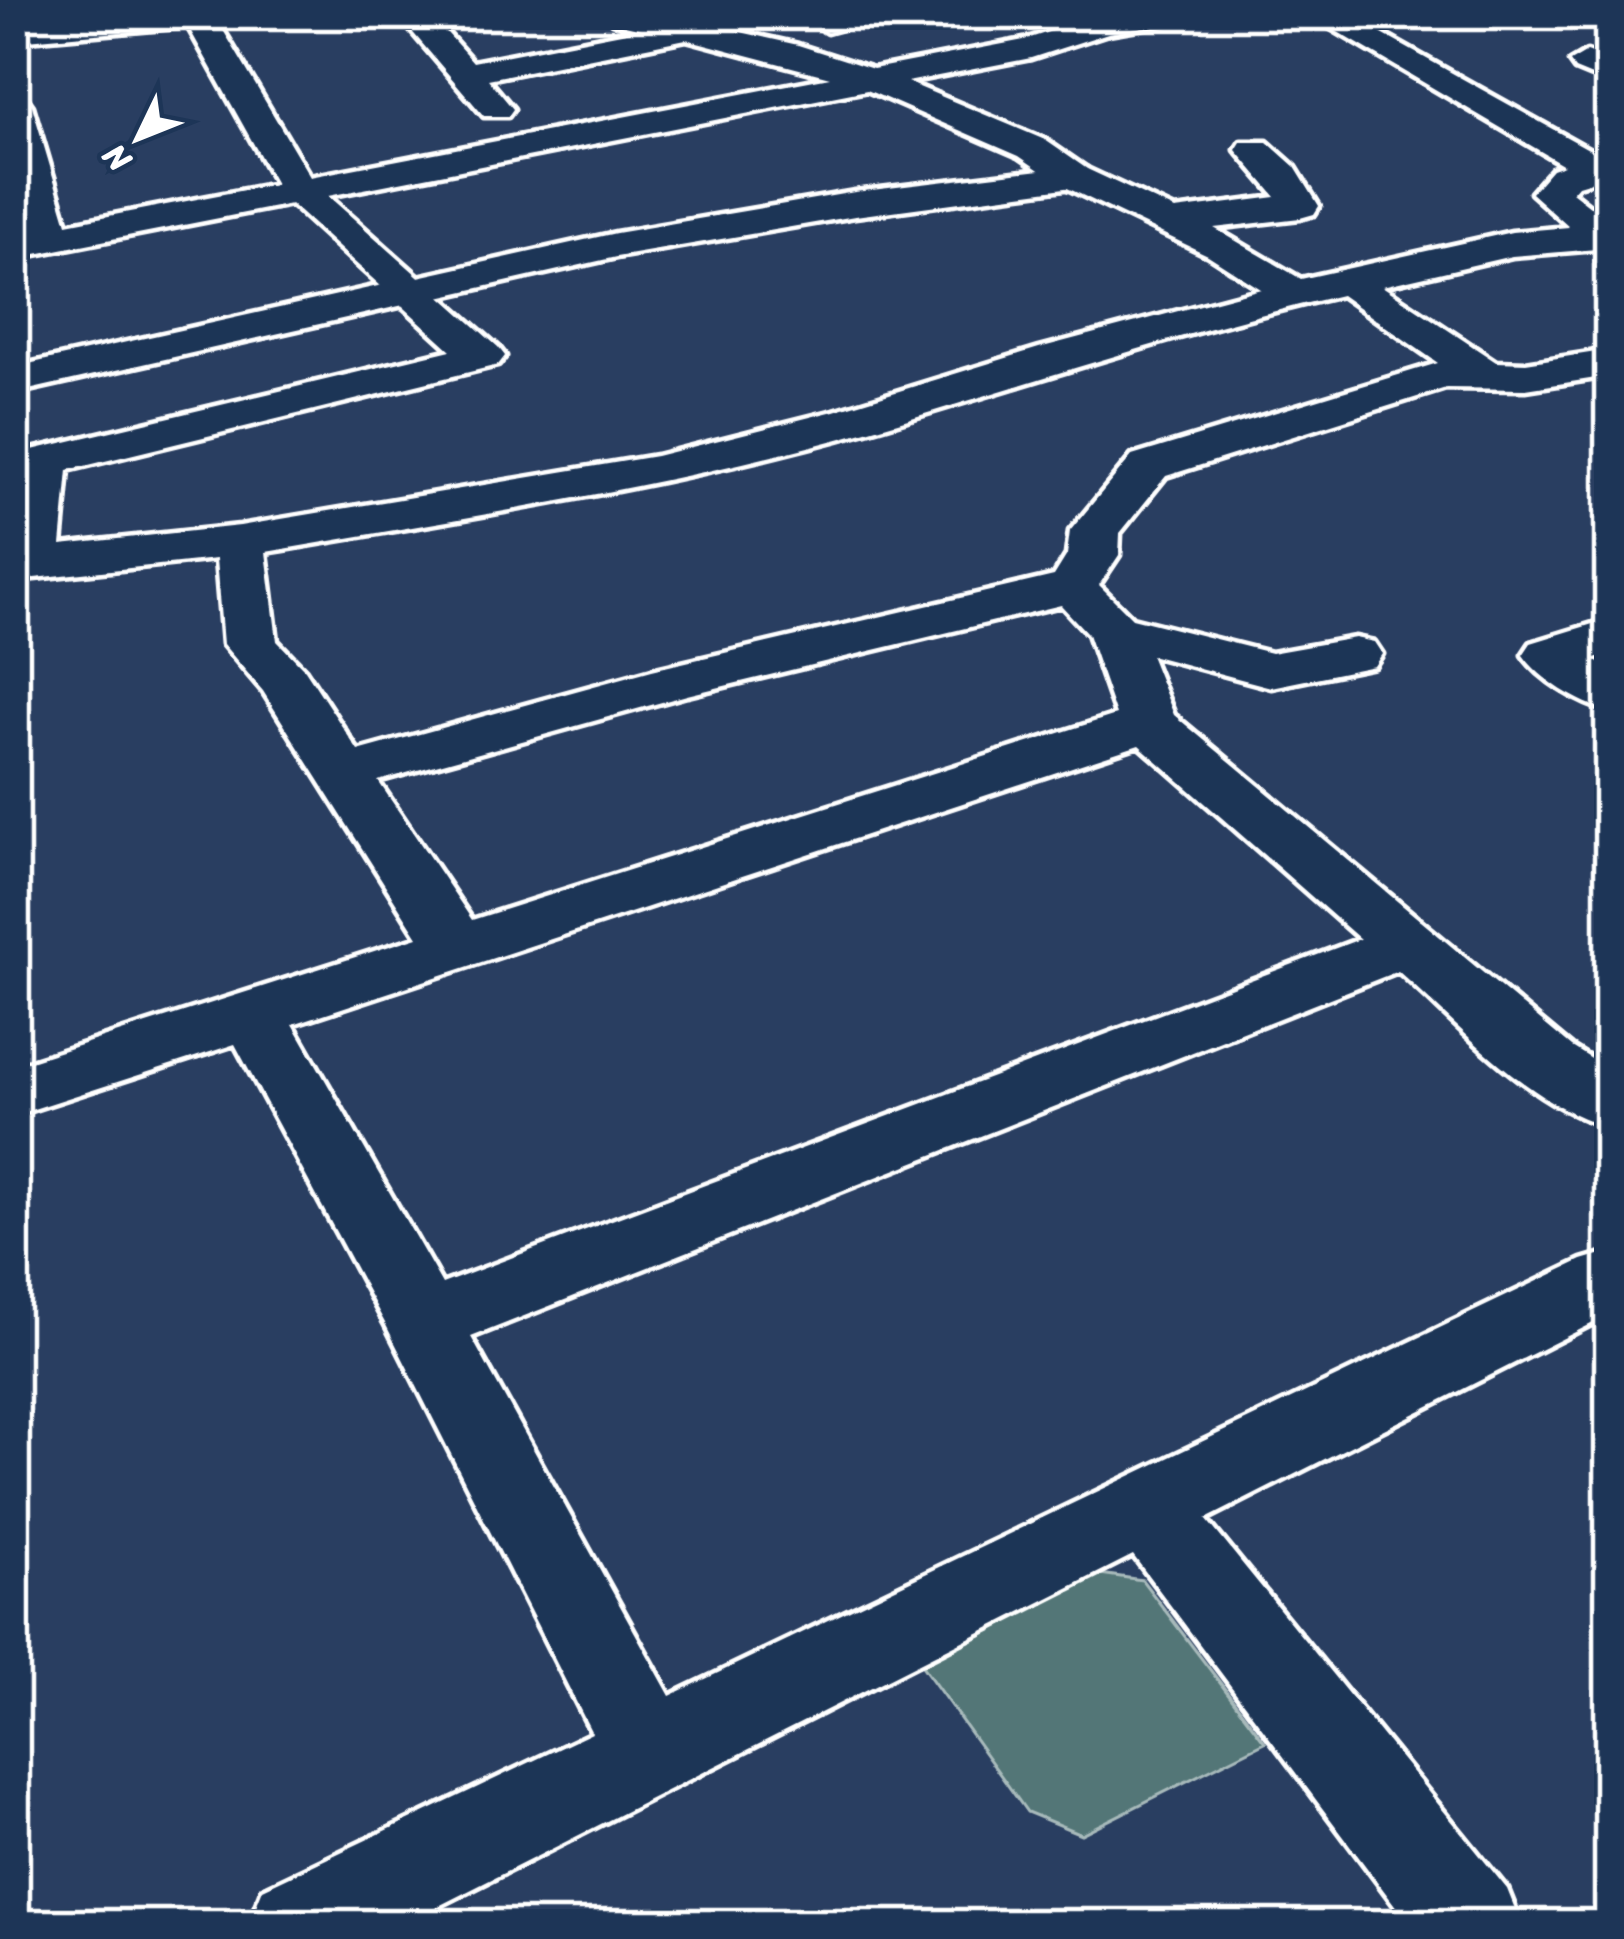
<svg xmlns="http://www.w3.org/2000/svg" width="1624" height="1939" font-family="Sriracha,sans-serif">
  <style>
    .green { fill: #527677; stroke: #a8babb; stroke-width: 3 }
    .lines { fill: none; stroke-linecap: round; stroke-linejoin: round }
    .street-casing { stroke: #fff; stroke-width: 9 }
    .secondary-casing { stroke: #fff; stroke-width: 9 }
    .street { fill: #1d3557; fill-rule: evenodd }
    .secondary { fill: #1d3557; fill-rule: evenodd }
  </style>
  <rect width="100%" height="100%" fill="#293e61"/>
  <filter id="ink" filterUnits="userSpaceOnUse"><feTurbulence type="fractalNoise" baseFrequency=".00833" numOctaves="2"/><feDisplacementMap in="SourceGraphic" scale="24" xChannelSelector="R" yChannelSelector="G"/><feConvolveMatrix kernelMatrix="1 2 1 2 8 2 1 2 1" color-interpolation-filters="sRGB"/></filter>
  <g filter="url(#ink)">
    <path class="green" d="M1100 1574 1142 1580 1265 1742 1081 1834 1027 1812 915 1656Z"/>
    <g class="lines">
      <defs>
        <path id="street" d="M91 15H220L217 20 310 177 830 77 686 39 488 79 513 109 508 116H484L398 15H431L473 62 642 29 612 22 607 15H665L798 45 873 69 1024 40 1101 15H1178L1173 22 1108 33 1031 58 907 82 1045 140 1087 169 1175 210 1276 197 1236 150 1241 142H1267L1295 167 1319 206 1314 214 1300 218 1214 228 1301 279 1512 232 1569 227 1531 193 1552 169 1564 165 1309 15H1348L1608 160V176L1578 185 1572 192 1609 221V248L1512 256 1382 286 1496 362 1526 363 1609 350V376L1526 389 1446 388 1166 476 1120 533 1119 555 1099 585 1132 618 1271 653 1355 638 1374 642 1382 654 1374 666 1271 687 1150 655 1174 715 1572 1047 1609 1070V1127C1527 1104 1460 1026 1398 971L471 1337 670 1696 1582 1260 1609 1252V1315L1206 1519 1507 1889 1521 1924H1409L1133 1555 403 1924H249L263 1889 592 1733 385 1323 235 1044 15 1115V1066L418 937 263 691 223 644 216 559 15 580C15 543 6 483 28 451L451 350 291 204 15 258V234L29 231 15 175V96L27 99 32 106 67 224 276 184 188 26 15 41V21ZM867 90 1019 156 1061 185 1208 255 1261 289 1039 348 834 411 656 456 240 526 61 545 68 470 498 365 505 356 498 347 328 196ZM1341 295 1438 363 1132 456 1070 531 1067 555 1054 576 652 670 358 751 305 670 277 641 266 552C468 517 670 487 867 431 1025 385 1180 332 1341 295ZM1061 605 1088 634 1116 715 472 920 378 781 687 695ZM1139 745 1360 939 442 1284 293 1024Z
          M816 15H868L863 22 827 32 811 22Z
          M1587 52 1609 60V83L1575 69 1570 62Z
          M1609 619V653L1593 659 1609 669V711C1579 703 1540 680 1523 655L1531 643Z"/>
        <path id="secondary" d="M1074 166 1087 169 1093 177 1087 185 855 216 616 257 15 393V367L616 233 855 192Z"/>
      </defs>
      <use href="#street" class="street-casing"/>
      <use href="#secondary" class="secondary-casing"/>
      <use href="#street" class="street"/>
      <use href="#secondary" class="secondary"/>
    </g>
  </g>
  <rect width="1624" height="1939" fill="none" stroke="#1d3557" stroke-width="60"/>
  <rect x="30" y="30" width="1564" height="1879" fill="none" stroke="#fff" stroke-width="4.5" filter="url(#ink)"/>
  <g transform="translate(138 138) rotate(227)" stroke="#1d3557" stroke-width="9" paint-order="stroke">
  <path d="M0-9L21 45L0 30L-21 45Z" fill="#ffffff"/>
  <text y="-18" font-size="33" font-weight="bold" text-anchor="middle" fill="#ffffff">N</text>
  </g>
</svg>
